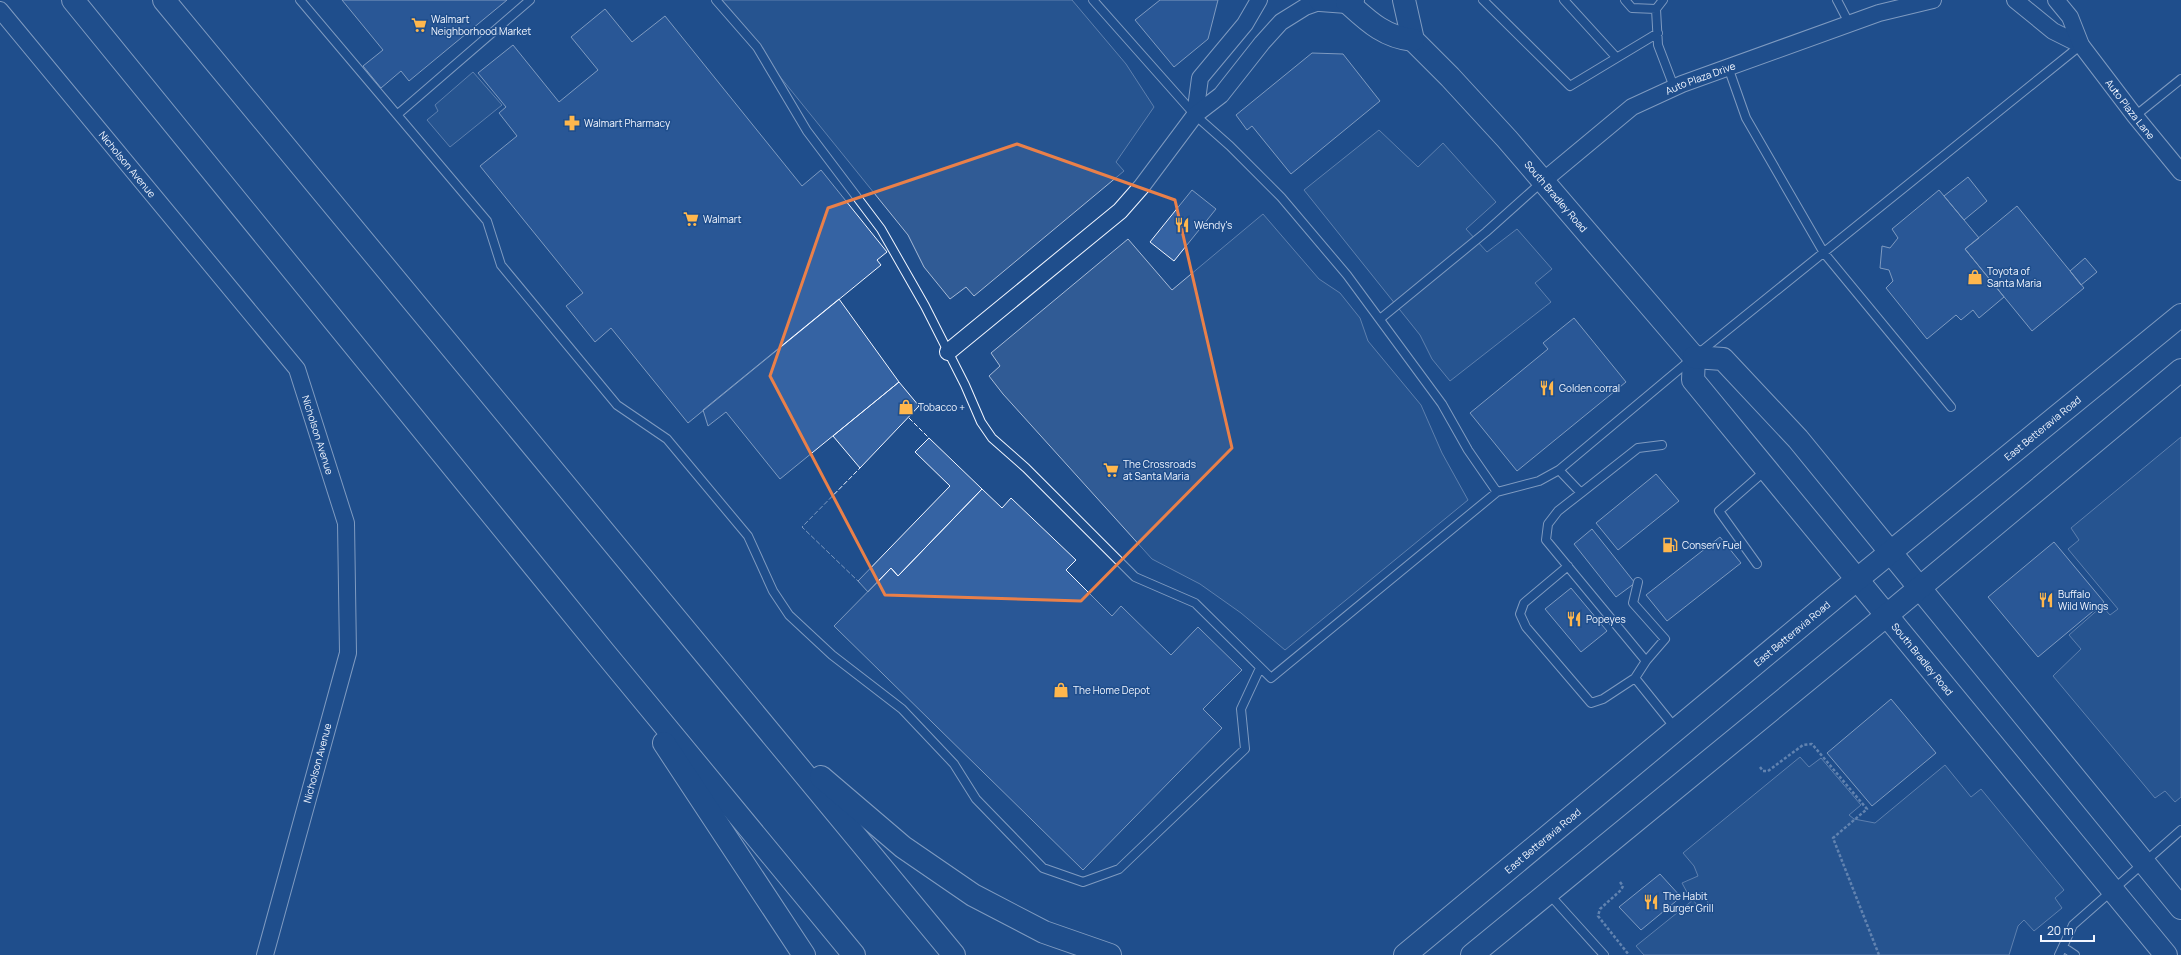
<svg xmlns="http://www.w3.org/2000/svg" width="2181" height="955" font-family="Manrope,sans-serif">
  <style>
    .built { fill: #305b95; stroke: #a8bbd7 }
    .building { fill: #3563a3; stroke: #f2f6ff }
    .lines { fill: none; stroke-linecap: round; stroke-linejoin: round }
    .lane-casing { stroke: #f2f6ff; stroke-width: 10 }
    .street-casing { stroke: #f2f6ff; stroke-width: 18 }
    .secondary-casing { stroke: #f2f6ff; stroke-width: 24 }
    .highway-casing { stroke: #f2f6ff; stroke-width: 24 }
    .path { stroke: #b3c4dc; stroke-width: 2.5; stroke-dasharray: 3 2; stroke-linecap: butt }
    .lane { stroke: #1f4e8c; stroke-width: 8 }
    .street { stroke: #1f4e8c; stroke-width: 16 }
    .secondary { stroke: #1f4e8c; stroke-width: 22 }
    .highway { stroke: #1f4e8c; stroke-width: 22 }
    .fence { stroke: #f2f6ff; stroke-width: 1; stroke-dasharray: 5 2; stroke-linecap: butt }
    .marked { fill: none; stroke: #ea8049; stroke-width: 3; stroke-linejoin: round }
    .labels { text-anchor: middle; stroke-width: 3; stroke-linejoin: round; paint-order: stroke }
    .poi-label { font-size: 10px; fill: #f2f6ff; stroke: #1f4e8c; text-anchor: start }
    .street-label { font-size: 10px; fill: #f2f6ff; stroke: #1f4e8c }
  </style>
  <rect width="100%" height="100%" fill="#1f4e8c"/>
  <path class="built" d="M718 0H1072L1126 64 1154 107 1116 162 1124 171 974 296 966 287 950 299 924 267 908 235Z
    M473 72 502 105 450 147 427 120 438 111 435 105Z
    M1379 130 1418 167 1443 143 1496 202 1466 229 1487 252 1517 229 1552 269 1535 283 1551 302 1450 381 1432 359 1420 335 1304 190Z
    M1263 214 1319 279 1340 293 1360 318 1368 341 1421 405 1442 453 1468 500 1285 650 1241 613 1200 584 1152 559 1003 394 989 376 1000 366 991 353 1128 239 1172 290Z
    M2181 437V797L2175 802 2165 791 2155 798 2053 676 2081 649 2069 635 2102 606 2110 615 2118 609 2068 549 2079 540 2071 528Z
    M1800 757 1809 767 1821 758 1861 805 1849 815 1854 819 1875 823 1945 765 1971 797 1981 789 2064 890 2055 898 2062 908 2034 931 2024 920 2018 926 2009 955H1644L1636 946 1693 900 1702 911 1709 906 1704 892 1689 896 1682 883 1698 876 1694 866 1683 853Z"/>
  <path class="building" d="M342 0H507L409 81 401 71 381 88 363 66 383 50Z
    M1160 0H1218L1208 39 1174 67 1135 20Z
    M605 9 632 42 665 16 802 186 821 170 887 252 877 260 881 265 688 423 611 328 595 342 566 306 583 293 480 166 517 136 499 113 506 107 478 73 513 45 559 102 598 70 571 37Z
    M1312 53 1343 54 1380 101 1291 174 1252 126 1247 130 1236 115Z
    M1968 177 1987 201 1964 220 1944 196Z
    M1192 190 1216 209 1174 261 1150 242Z
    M1939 190 1979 238 1965 249 2004 297 1979 318 1973 310 1961 320 1956 315 1927 339 1886 288 1893 281 1889 270 1880 268 1882 246 1890 248 1898 238 1892 229Z
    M2017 206 2084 288 2032 331 1965 249Z
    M2085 258 2097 272 2081 285 2070 271Z
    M839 299 899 382 780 479 726 412 708 426 703 410Z
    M1574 318 1626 382 1517 471 1470 413 1548 349 1543 343Z
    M899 382 919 406 860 468 833 436Z
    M929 438 982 489 898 576 891 568 868 592 858 581 950 486 915 452Z
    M1656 474 1679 501 1618 550 1596 523Z
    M982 489 1002 508 1011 498 1076 560 1066 570 1112 616 1121 606 1171 655 1198 627 1242 670 1203 709 1222 728 1083 870 834 626 891 568 898 576Z
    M1592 529 1635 583 1616 597 1574 544Z
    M1720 537 1741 563 1667 621 1646 595Z
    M2054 542 2104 602 2038 657 1988 597Z
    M1571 588 1607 631 1581 652 1545 609Z
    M1891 699 1936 753 1872 806 1827 753Z
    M1660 874 1681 897 1641 930 1619 907Z"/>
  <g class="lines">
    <defs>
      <path id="lane" d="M300 0 487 221 501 265 617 405 667 439 748 536 773 591 789 615 832 655 902 709 954 764 976 799 1043 868 1083 882 1119 869 1245 749 1241 709 1260 668
        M716 0 757 47 807 131 881 229 925 306 965 385 981 422 992 438 1026 468 1135 577 1195 603 1271 678 1497 492 1468 450 1442 404 1347 275 1281 197 1230 146 1195 115 1093 0
        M1483 0 1570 86 1658 33
        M1564 0 1616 57
        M1625 0 1632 8 1656 9
        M1663 0 1656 9 1658 45 1674 87
        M1837 0 1849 23
        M1728 67 1746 118 1824 253 1951 407
        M398 114 530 0
        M2135 116 2181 79
        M1380 319 1486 232 1543 181
        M1559 470 1581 493 1638 448 1662 445
        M1497 492 1539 481 1559 470 1694 357 2081 45
        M1581 493 1558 511 1548 524 1546 540 1646 661
        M1757 564 1719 511 1766 470
        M1568 566 1524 603 1520 614 1526 627 1591 703 1603 699 1635 678
        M1638 582 1633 603 1665 639 1646 661 1635 678 1676 729
        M1548 893 1604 955
        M2063 947 2075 955
        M2059 955 2073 925 2181 830"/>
      <g id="street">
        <path d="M2015 0 2053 31 2081 45"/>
        <path id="s1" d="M2056 0 2070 17 2081 45 2135 116 2181 172"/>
        <path id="s2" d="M0 10 297 369 346 523 348 653 265 955"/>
        <path d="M1195 115 1200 78 1245 24 1259 0"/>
        <path id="s3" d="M1543 181 1632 107 1682 84 1879 13 1933 0"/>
        <path d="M948 352 1120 211 1142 186 1195 115 1221 95 1262 43 1281 22 1305 7 1322 1"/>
      </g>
      <g id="secondary">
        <path d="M1320 0 1347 2 1353 0"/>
        <path id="s4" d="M1404 0 1413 40 1450 77 1507 139 1694 357 1693 380 2166 955"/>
        <path d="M1347 2C1368 21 1384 37 1413 40"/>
        <path d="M1694 357 1723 359 1798 439 2181 908"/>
      </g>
      <g id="highway">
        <path d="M73 0 604 652 854 955"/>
        <path d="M164 0 954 955"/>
        <path d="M664 743 804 955"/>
        <path d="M821 777 903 847 973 895 1044 932 1110 955"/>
        <path id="s5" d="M1405 955 1838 595 2181 315"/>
        <path d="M1472 955 1887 615 2181 370"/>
      </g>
    </defs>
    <use href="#lane" class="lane-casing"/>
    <use href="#street" class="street-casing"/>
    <use href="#secondary" class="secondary-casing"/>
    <use href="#highway" class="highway-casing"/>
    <path class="path" d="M1760 767 1763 771H1768L1803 745 1812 744 1867 809 1833 838 1879 955
      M1620 882 1623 886 1621 890 1600 909 1598 916 1629 955"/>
    <use href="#lane" class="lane"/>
    <use href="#street" class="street"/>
    <use href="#secondary" class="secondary"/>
    <use href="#highway" class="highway"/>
    <path class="fence" d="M909 418 930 439
      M860 583 802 527 860 468"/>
  </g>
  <path d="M0 0H2181V955H0ZM1017 144 1175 200 1232 448 1081 601 885 595 770 376 828 208Z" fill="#1f4e8c" fill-opacity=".55" fill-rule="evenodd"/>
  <path class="marked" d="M1017 144 1175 200 1232 448 1081 601 885 595 770 376 828 208Z"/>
  <defs>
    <symbol id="supermarket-bare" viewBox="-9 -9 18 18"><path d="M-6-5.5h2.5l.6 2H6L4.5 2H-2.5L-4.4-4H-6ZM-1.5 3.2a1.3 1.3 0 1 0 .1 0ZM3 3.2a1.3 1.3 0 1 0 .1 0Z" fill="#ffb74d" stroke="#1f4e8c" stroke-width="2.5" paint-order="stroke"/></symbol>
    <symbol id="pharmacy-bare" viewBox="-9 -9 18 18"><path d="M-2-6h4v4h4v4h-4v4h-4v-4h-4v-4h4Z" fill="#ffb74d" stroke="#1f4e8c" stroke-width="2.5" paint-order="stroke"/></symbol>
    <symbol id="restaurant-bare" viewBox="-9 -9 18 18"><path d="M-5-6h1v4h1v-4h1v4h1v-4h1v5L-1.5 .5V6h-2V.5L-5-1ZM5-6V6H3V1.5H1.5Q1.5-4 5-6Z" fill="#ffb74d" stroke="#1f4e8c" stroke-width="2.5" paint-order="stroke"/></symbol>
    <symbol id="shop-bare" viewBox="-9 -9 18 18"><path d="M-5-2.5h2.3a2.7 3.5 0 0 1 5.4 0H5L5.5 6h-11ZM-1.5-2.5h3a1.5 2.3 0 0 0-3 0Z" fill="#ffb74d" stroke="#1f4e8c" stroke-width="2.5" paint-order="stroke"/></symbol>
    <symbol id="fuel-bare" viewBox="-9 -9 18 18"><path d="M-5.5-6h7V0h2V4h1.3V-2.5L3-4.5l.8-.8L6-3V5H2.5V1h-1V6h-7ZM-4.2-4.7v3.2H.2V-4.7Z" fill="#ffb74d" stroke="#1f4e8c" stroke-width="2.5" paint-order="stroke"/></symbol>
  </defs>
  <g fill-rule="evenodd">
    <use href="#supermarket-bare" x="408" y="14" width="22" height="22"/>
    <use href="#pharmacy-bare" x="561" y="112" width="22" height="22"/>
    <use href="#supermarket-bare" x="680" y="208" width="22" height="22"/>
    <use href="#restaurant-bare" x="1171" y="214" width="22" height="22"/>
    <use href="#shop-bare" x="1964" y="266" width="22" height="22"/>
    <use href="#restaurant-bare" x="1536" y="377" width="22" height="22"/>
    <use href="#shop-bare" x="895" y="396" width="22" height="22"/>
    <use href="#supermarket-bare" x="1100" y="459" width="22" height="22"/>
    <use href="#fuel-bare" x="1659" y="534" width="22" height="22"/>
    <use href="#restaurant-bare" x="2035" y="589" width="22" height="22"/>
    <use href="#restaurant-bare" x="1563" y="608" width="22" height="22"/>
    <use href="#shop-bare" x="1050" y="679" width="22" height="22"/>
    <use href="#restaurant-bare" x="1640" y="891" width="22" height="22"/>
  </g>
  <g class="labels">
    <g class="poi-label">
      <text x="431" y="23">Walmart<tspan x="431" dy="12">Neighborhood Market</tspan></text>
      <text x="584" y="127">Walmart Pharmacy</text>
      <text x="703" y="223">Walmart</text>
      <text x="1194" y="229">Wendy's</text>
      <text x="1987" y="275">Toyota of<tspan x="1987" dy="12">Santa Maria</tspan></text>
      <text x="1559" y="392">Golden corral</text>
      <text x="918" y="411">Tobacco +</text>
      <text x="1123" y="468">The Crossroads<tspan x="1123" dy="12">at Santa Maria</tspan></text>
      <text x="1682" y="549">Conserv Fuel</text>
      <text x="2058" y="598">Buffalo<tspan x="2058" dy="12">Wild Wings</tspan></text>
      <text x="1586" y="623">Popeyes</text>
      <text x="1073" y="694">The Home Depot</text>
      <text x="1663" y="900">The Habit<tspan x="1663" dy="12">Burger Grill</tspan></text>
    </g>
    <g class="street-label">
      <text dy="4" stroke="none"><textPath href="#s3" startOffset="190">Auto Plaza Drive</textPath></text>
      <text dy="4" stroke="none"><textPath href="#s1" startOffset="133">Auto Plaza Lane</textPath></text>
      <text dy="4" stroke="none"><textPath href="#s2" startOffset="200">Nicholson Avenue</textPath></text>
      <text dy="4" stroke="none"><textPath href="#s4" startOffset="253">South Bradley Road</textPath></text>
      <text dy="4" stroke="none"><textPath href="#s5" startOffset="827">East Betteravia Road</textPath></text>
      <text dy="4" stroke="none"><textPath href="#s2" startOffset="535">Nicholson Avenue</textPath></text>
      <text dy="4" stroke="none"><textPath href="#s5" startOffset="503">East Betteravia Road</textPath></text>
      <text dy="4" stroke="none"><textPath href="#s4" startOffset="849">South Bradley Road</textPath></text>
      <text transform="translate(317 763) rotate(-75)" y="4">Nicholson Avenue</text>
      <text dy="4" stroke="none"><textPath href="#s5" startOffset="179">East Betteravia Road</textPath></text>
    </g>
  </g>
  <path d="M2041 935v6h53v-6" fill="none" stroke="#f2f6ff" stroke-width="2"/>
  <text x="2047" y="935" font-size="12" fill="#f2f6ff" stroke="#1f4e8c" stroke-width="3" paint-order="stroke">20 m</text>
</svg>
